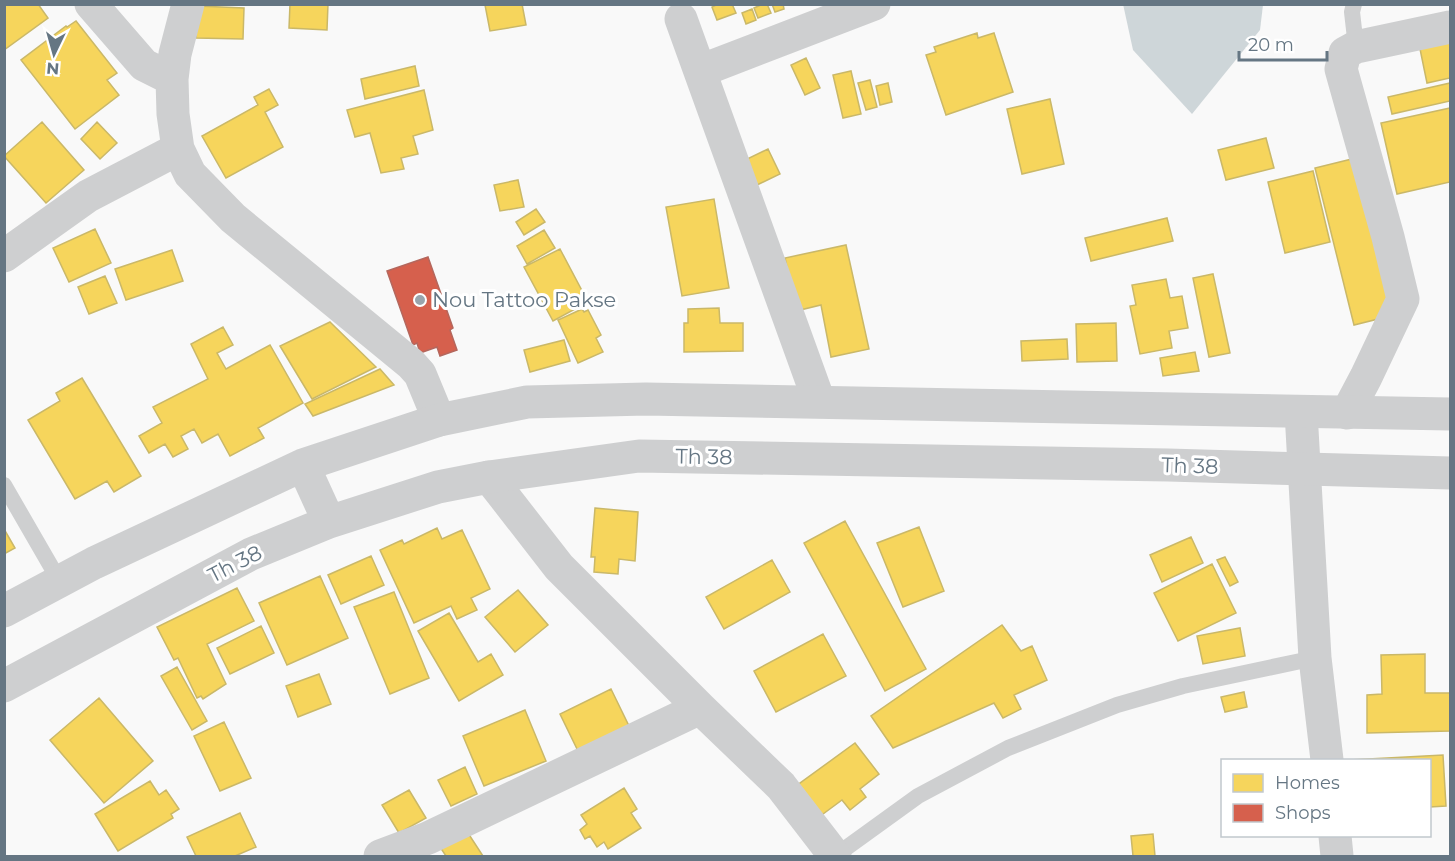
<svg xmlns="http://www.w3.org/2000/svg" width="1455" height="861" font-family="Montserrat,sans-serif">
  <style>
    .water { fill: #ced6d9 }
    .homes { fill: #f6d55c; stroke: #cab868; stroke-width: 1.5 }
    .shops { fill: #d6604d; stroke: #b4675d; stroke-width: 1.5 }
    .lines { fill: none; stroke-linecap: round; stroke-linejoin: round }
    .service { stroke: #cecfd0; stroke-width: 16 }
    .minor { stroke: #cecfd0; stroke-width: 33 }
    .tertiary { stroke: #cecfd0; stroke-width: 33 }
    .poi-dot { fill: #99a4ac; stroke: #fff; stroke-width: 2 }
    .labels { text-anchor: middle; stroke-width: 6; stroke-linejoin: round; paint-order: stroke }
    .poi-label { font-size: 21px; fill: #657683; stroke: #fff; text-anchor: start }
    .street-label { font-size: 21px; fill: #657683; stroke: #fff }
  </style>
  <rect width="100%" height="100%" fill="#f9f9f9"/>
  <path class="water" d="M1123 4H1263V5L1260 30 1192 114 1133 50Z"/>
  <path class="homes" d="M4 4H38L48 18 4 50Z
    M290 4H328L327 30 289 28Z
    M522 4 526 25 490 31 485 5Z
    M718 4H732L736 13 717 20 712 7Z
    M763 4H767L771 13 758 18 754 8Z
    M772 4H783L784 9 775 12Z
    M198 6 244 8 243 39 196 38Z
    M752 9 756 20 746 24 742 13Z
    M76 21 117 73 107 80 119 95 75 129 21 60 66 26 67 27Z
    M977 33 978 38 994 33 1013 92 946 115 926 55 936 52 934 47Z
    M1450 37V78L1427 83 1419 44Z
    M806 58 820 88 805 95 791 65Z
    M415 66 419 86 365 99 361 79Z
    M851 71 861 114 843 118 833 75Z
    M870 80 877 107 866 110 858 83Z
    M888 83 892 102 880 105 876 86Z
    M1450 83V101L1392 114 1388 97Z
    M269 89 278 105 265 112 283 147 226 178 202 136 258 105 254 97Z
    M424 90 433 130 413 136 418 154 401 158 404 169 381 173 370 133 355 137 347 110Z
    M1050 99 1064 164 1022 174 1007 109Z
    M1450 108V182L1397 194 1381 123Z
    M42 122 84 170 46 203 4 156Z
    M97 122 117 143 100 159 81 139Z
    M1266 138 1274 168 1226 180 1218 150Z
    M768 149 780 174 757 185 745 160Z
    M1360 157 1395 299 1386 317 1354 325 1315 168Z
    M1313 171 1330 242 1285 253 1268 182Z
    M518 180 524 207 500 211 494 185Z
    M714 199 729 288 682 296 666 207Z
    M536 209 545 222 524 235 516 222Z
    M1167 218 1173 241 1091 261 1085 238Z
    M95 229 111 263 69 282 53 248Z
    M544 230 555 248 527 264 517 246Z
    M846 245 869 349 831 357 821 305 796 311 785 258Z
    M560 249 588 302 553 321 524 267Z
    M172 250 183 281 126 300 115 269Z
    M1213 274 1230 353 1209 357 1193 278Z
    M105 276 117 303 89 314 78 287Z
    M1166 279 1170 298 1182 296 1188 328 1169 331 1172 348 1140 354 1130 306 1136 305 1132 285Z
    M719 308 720 323H743V351L684 352V323H688V309Z
    M582 309 584 312 588 310 601 335 596 338 603 352 578 363 558 320Z
    M330 322 376 367 312 399 280 346Z
    M1116 323 1117 361 1077 362 1076 324Z
    M223 327 233 345 217 353 226 369 270 345 303 403 258 428 264 438 230 456 218 434 202 443 194 429 181 436 188 449 173 457 165 444 149 453 139 436 162 423 153 407 208 379 191 344Z
    M1067 339 1068 359 1022 361 1021 341Z
    M564 340 570 361 530 372 524 350Z
    M1195 352 1199 371 1163 376 1160 358Z
    M380 369 394 385 313 416 305 404Z
    M82 378 141 476 114 492 107 481 75 499 28 420 60 401 56 393Z
    M595 508 638 512 635 561 619 559 618 574 594 572 595 557H591Z
    M845 521 926 669 885 691 804 543Z
    M919 527 944 591 903 607 877 543Z
    M437 528 442 539 462 530 490 589 471 598 477 610 457 619 451 606 414 623 380 550 402 540 404 544Z
    M4 529 15 548 4 554Z
    M1191 537 1203 563 1162 582 1150 555Z
    M371 556 384 585 341 604 328 575Z
    M1225 557 1238 582 1230 586 1217 560Z
    M772 560 790 592 724 629 706 597Z
    M1212 564 1236 613 1178 641 1154 593Z
    M320 576 348 638 287 665 259 603Z
    M237 588 254 621 207 644 226 684 203 699 201 696 197 698 178 658 174 660 157 627Z
    M518 590 548 625 515 652 485 617Z
    M394 592 429 678 390 694 354 607Z
    M449 613 478 662 491 654 503 675 459 701 418 631Z
    M1002 625 1021 651 1032 646 1047 680 1014 695 1021 709 1003 718 994 703 893 748 871 716Z
    M261 626 274 653 230 674 217 648Z
    M1240 628 1245 656 1203 664 1197 636Z
    M823 634 846 676 776 712 754 671Z
    M1425 654V693H1450V731L1367 733V695L1382 694 1381 655Z
    M177 667 207 721 192 730 161 676Z
    M319 674 331 704 298 717 286 686Z
    M611 689 629 726 578 751 560 714Z
    M1244 692 1247 707 1225 712 1221 697Z
    M99 698 153 761 104 803 50 740Z
    M525 710 546 761 484 786 463 736Z
    M224 722 251 778 220 791 194 736Z
    M855 743 879 774 860 789 866 797 850 810 842 800 819 817 796 786Z
    M1443 755 1446 806 1430 807V760H1349Z
    M465 767 477 794 451 806 438 780Z
    M150 781 159 795 166 790 179 809 171 814 173 818 118 851 95 814Z
    M624 788 637 809 631 813 641 828 608 849 604 842 597 847 590 836 585 839 580 830 587 824 581 815Z
    M409 790 426 818 399 833 382 805Z
    M240 813 256 847 235 856H196L187 837Z
    M466 830 483 856H446L440 847Z
    M1153 834 1155 856H1133L1131 836Z"/>
  <path class="shops" d="M428 257 453 328 450 330 457 350 440 356 437 347 420 353 417 343 413 345 387 271Z"/>
  <g class="lines">
    <path class="service" d="M1354 4 1352 12 1356 47
      M4 485 60 582
      M835 856 918 796 1008 748 1117 705 1183 686 1315 658"/>
    <path class="minor" d="M91 4 144 65 172 79
      M188 4 175 54 172 79 173 114 178 149 190 174 233 218 411 364 420 374 439 420
      M681 19 819 401
      M700 71 874 4
      M4 256 88 196 178 149
      M1301 412 1315 658 1327 760
      M1347 413 1366 377 1403 299 1388 237 1341 69 1345 53 1356 47 1450 27
      M489 477 559 567 700 708 781 786 835 856
      M1335 836 1337 856
      M380 856 428 838 700 708"/>
    <path class="tertiary" d="M303 465 329 522
      M4 611 94 563 303 465 439 420 527 402 646 399 1450 414
      M4 686 251 554 329 522 438 487 489 477 639 456 1168 465 1450 473"/>
  </g>
  <circle class="poi-dot" cx="420" cy="300" r="6"/>
  <g class="labels">
    <g class="poi-label">
      <text x="432" y="307">Nou Tattoo Pakse</text>
    </g>
    <g class="street-label">
      <text transform="translate(704 457) rotate(1)" y="7">Th 38</text>
      <text transform="translate(1190 466) rotate(2)" y="7">Th 38</text>
      <text transform="translate(235 564) rotate(-27)" y="7">Th 38</text>
    </g>
  </g>
  <rect width="1455" height="861" fill="none" stroke="#657683" stroke-width="12"/>
  <rect x="1221" y="759" width="210" height="78" fill="#ffffff" stroke="#c1c8cd" stroke-width="1.5"/>
  <rect x="1233" y="774" width="30" height="18" fill="#f6d55c" stroke="#c1c8cd" stroke-width="1.5"/>
  <text x="1275" y="789" font-size="18" fill="#657683">Homes</text>
  <rect x="1233" y="804" width="30" height="18" fill="#d6604d" stroke="#c1c8cd" stroke-width="1.5"/>
  <text x="1275" y="819" font-size="18" fill="#657683">Shops</text>
  <g transform="translate(54 54) rotate(185)" stroke="#ffffff" stroke-width="4.5" paint-order="stroke">
  <path d="M0-4.5L10 22L0 15L-10 22Z" fill="#657683"/>
  <text y="-9" font-size="16" font-weight="bold" text-anchor="middle" fill="#657683">N</text>
  </g>
  <path d="M1239 51v9h88v-9" fill="none" stroke="#657683" stroke-width="3"/>
  <text x="1248" y="51" font-size="18" fill="#657683" stroke="#ffffff" stroke-width="4.5" paint-order="stroke">20 m</text>
</svg>
